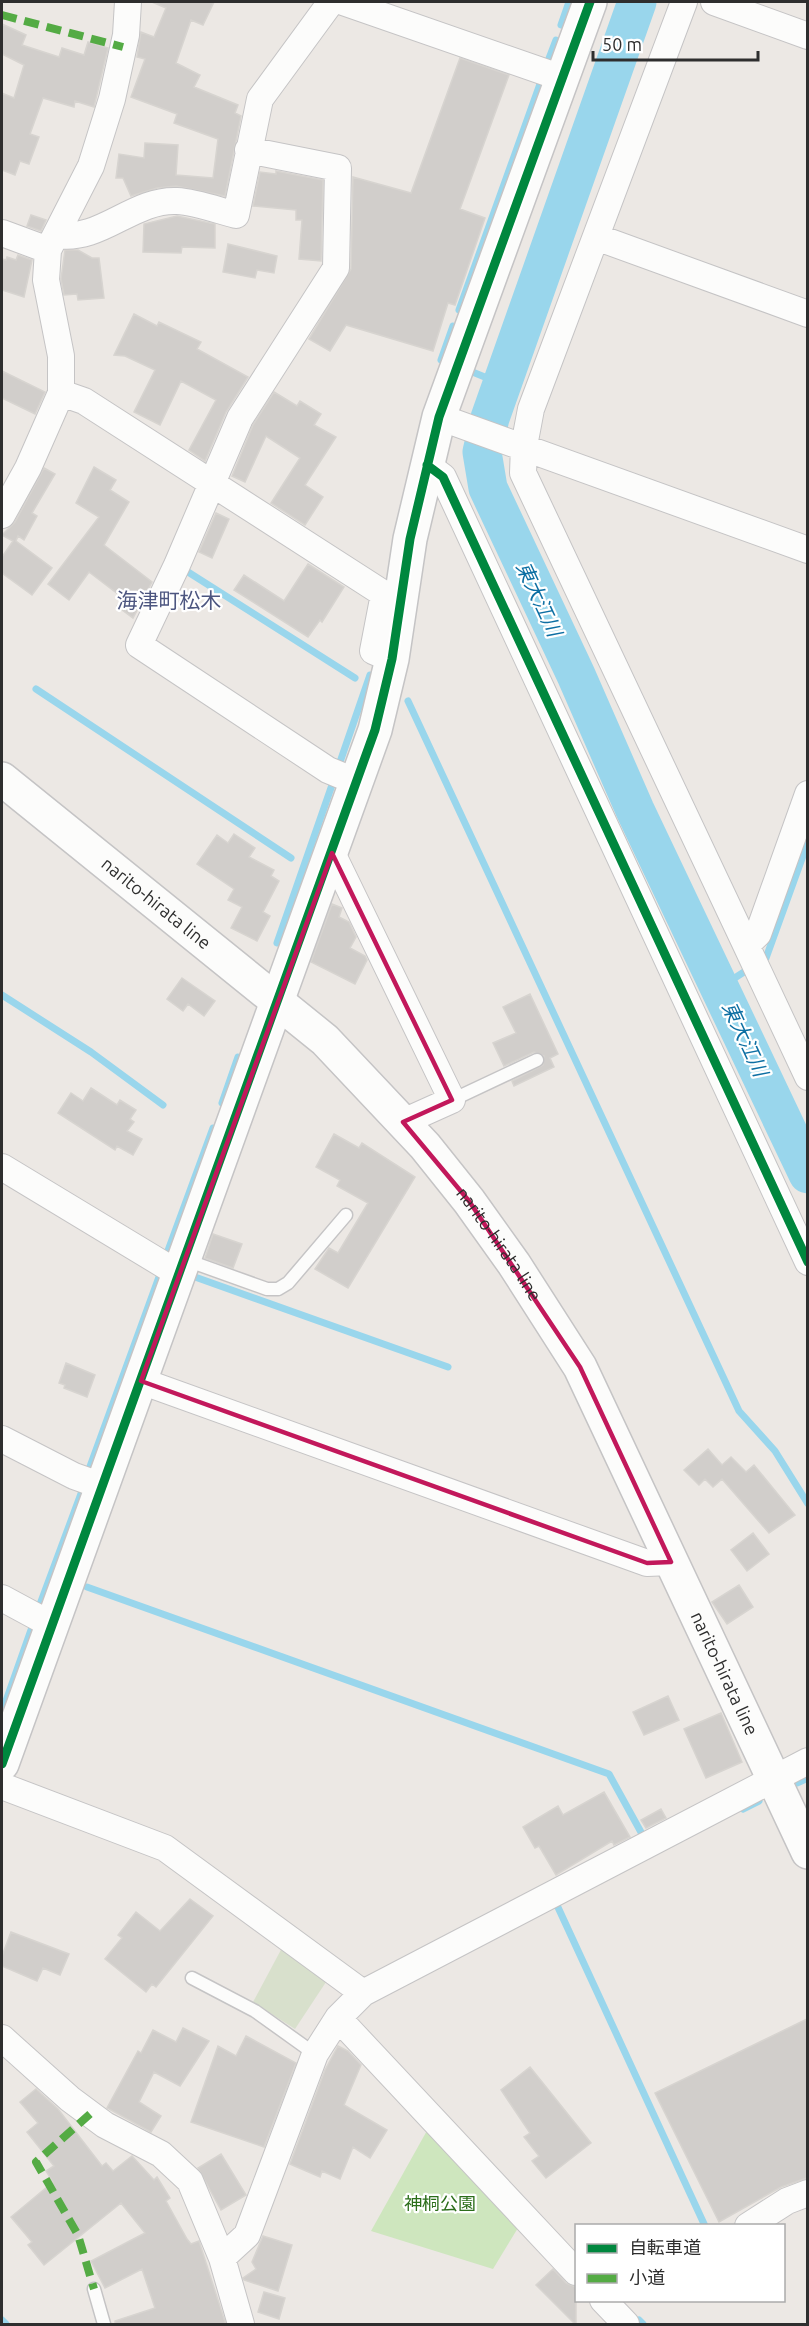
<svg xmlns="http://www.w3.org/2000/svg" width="809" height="2326" font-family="Ubuntu,'Noto Sans JP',sans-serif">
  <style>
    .green { fill: #cee6be }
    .cemetery { fill: #d8e0cc }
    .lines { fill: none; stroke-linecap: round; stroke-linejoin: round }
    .stream { stroke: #99d6ec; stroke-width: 7 }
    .river { stroke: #99d6ec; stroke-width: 39 }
    .building { fill: #d1cecb; stroke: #d7d4d0; stroke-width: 1.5 }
    .lane-casing { stroke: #c5c4c5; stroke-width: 15 }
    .street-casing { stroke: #c5c4c5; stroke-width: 28 }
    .secondary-casing { stroke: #c5c4c5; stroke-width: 36 }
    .lane { stroke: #fcfcfb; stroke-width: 12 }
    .street { stroke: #fcfcfb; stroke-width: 26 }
    .secondary { stroke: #fcfcfb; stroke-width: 33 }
    .quiet { stroke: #54ab44; stroke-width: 8; stroke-dasharray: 15 8; stroke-linecap: butt }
    .cycleway-casing { stroke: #fff; stroke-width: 13 }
    .cycleway { stroke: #00873e; stroke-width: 9 }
    .marked { fill: none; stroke: #c2185b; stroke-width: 4.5; stroke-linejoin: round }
    .labels { text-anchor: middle; stroke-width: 4.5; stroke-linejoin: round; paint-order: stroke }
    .street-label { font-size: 18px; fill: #2e2e2e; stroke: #fff }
    .park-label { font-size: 18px; fill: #2c6e1b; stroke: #fff }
    .water-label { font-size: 20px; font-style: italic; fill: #0d6fa3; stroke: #fff }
    .quarter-label { font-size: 21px; fill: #4d5680; stroke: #fff }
  </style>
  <rect width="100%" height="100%" fill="#ece8e4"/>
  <path class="green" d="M429 2127 521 2223 493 2269 371 2231Z"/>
  <path class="cemetery" d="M283 1946 328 1979 295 2029 253 2002Z"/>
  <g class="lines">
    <path class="stream" d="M561 25 569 2
      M548 61 556 40
      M459 310 540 84
      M441 360 453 326
      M470 371 502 384
      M188 572 355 678
      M36 689 291 858
      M408 701 739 1411 775 1451 808 1504
      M339 765 370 675
      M277 943 332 785
      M761 961 766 958 808 842
      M719 988 744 972
      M2 995 91 1052 163 1105
      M222 1103 238 1057
      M166 1256 213 1128
      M195 1277 448 1367
      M85 1470 88 1472 159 1277
      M87 1587 609 1774 642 1834
      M39 1607 82 1491
      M2 1712 31 1630
      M797 1783 808 1778
      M743 1809 759 1801
      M561 1900 556 1903 705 2226
      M2 2320 6 2324
      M639 2320 643 2324"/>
    <path class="river" d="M637 2 490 418 482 452 488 488 576 675 635 810 808 1174"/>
  </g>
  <path class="building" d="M152 2H214L203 25 191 20 176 63 200 75 194 87 238 105 235 113 241 116 225 196 176 186 157 188 131 196 123 178H116L119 154 144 158 145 143 178 145 176 175 213 178 218 139 174 123 177 114 131 97 145 59 137 57 141 32 154 37 166 8Z
    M2 24 26 35 22 45 59 57 62 48 84 55 88 42 108 48 94 107 75 101 74 107 43 98 30 134 39 137 29 164 20 161 15 175 2 170V93L14 98 24 65 2 54Z
    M460 58 509 75 460 209 485 218 455 305 448 303 433 351 346 325 330 351 309 339 351 269 353 177 411 193Z
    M276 171 323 180 321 261 299 259 302 220H296V210L253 206 260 172 276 174Z
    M31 215 46 220 41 231 27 226Z
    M177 216 215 224V248L182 247 181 253 143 252 144 224Z
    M228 244 277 256 274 273 257 270 255 278 223 272Z
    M65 250H78L92 258H99L104 298 78 300 77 294 64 295 61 279Z
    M18 255 32 260 24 297 2 290V259L6 260 7 257 16 260Z
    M134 314 157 326 159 322 201 342 197 349 248 377 226 412 205 461 189 450 216 400 181 381 160 425 134 412 155 370 125 356 114 355Z
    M2 371 45 392 35 414 2 398Z
    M274 392 297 406 300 401 321 414 314 425 336 437 305 485 323 497 305 525 271 503 300 458 266 436 245 482 232 476 253 425Z
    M94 467 116 480 110 490 129 502 104 545 152 582 133 618 117 606 123 598 89 572 69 600 48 584 99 517 76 503Z
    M44 468 55 474 32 513 37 516 24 540 18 536 16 541 52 568 32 595 2 573V557L13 541 2 535 15 522Z
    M216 513 229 519 212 558 199 552Z
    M308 564 344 587 322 622 320 620 308 637 234 590 244 575 284 601Z
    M234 834 255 848 249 857 274 870 271 876 279 881 263 912 270 916 257 941 231 928 242 907 228 900 234 889 197 864 217 835 228 843Z
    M332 904 342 908 339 917 349 922 356 937 350 948 365 956 367 960 355 984 311 962Z
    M182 978 215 1001 204 1016 188 1004 183 1011 167 999Z
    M530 994 558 1054 550 1058 554 1067 514 1086 512 1081 543 1065 544 1056 534 1052 504 1066 493 1043 516 1033 503 1007Z
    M91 1088 117 1105 120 1100 136 1110 130 1119 134 1122 127 1131 142 1139 133 1155 117 1146 115 1150 58 1113 71 1093 83 1101Z
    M334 1134 359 1148 362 1143 415 1177 348 1288 315 1269 329 1248 338 1253 368 1203 337 1186 340 1180 316 1167Z
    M213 1234 242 1244 233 1268 205 1258Z
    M66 1363 95 1375 87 1397 64 1388 65 1385 59 1383Z
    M708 1449 722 1465 731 1457 746 1472 754 1465 795 1515 769 1533 722 1479 713 1487 705 1479 699 1485 684 1470Z
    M753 1533 769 1554 747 1571 731 1550Z
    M739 1585 753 1607 727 1624 712 1602Z
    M668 1696 679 1720 644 1735 633 1712Z
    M721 1713 742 1762 706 1778 684 1729Z
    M604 1792 630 1837 614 1845 612 1841 556 1875 539 1846 535 1848 523 1827 558 1806 563 1815Z
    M661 1809 666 1818 646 1828 641 1820Z
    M190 1899 213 1916 156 1987 152 1984 146 1992 105 1959 122 1938 118 1935 136 1912 160 1931Z
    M11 1932 69 1954 60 1975 43 1968 37 1981 2 1966V1956Z
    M807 2019V2178L781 2187 719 2222 655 2093Z
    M183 2028 209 2041 180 2086 154 2072 139 2102 161 2116 151 2132 107 2108 138 2051 141 2053 153 2030 176 2042Z
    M246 2036 296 2063 264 2147 191 2122 218 2046 236 2056Z
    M338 2046 348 2051 361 2065 344 2105 387 2130 370 2158 353 2147 340 2179 322 2171 320 2177 290 2164 325 2070Z
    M530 2067 591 2143 546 2178 532 2161 539 2156 524 2137 530 2133 501 2090Z
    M36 2089 58 2109 102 2166 106 2163 113 2171 132 2156 154 2180 157 2177 170 2198 166 2201 187 2239 191 2244 199 2241 226 2325H115V2321L155 2308 142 2269 105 2288 91 2261 145 2233 121 2203 44 2265 28 2245 32 2242 11 2217 53 2182 46 2171 54 2166 27 2132 38 2123 20 2102Z
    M221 2154 246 2195 221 2210 198 2168Z
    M263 2236 292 2245 278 2291 244 2280 243 2278 256 2269 252 2262Z
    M553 2269 566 2283 576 2287V2325L536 2285Z
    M264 2292 285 2298 279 2319 258 2312Z"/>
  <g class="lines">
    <defs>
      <path id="lane" d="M452 1100 537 1060
        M186 1260 267 1289H278L288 1283 346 1215
        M192 1978 255 2011 315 2054
        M94 2289 104 2324"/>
      <path id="street" d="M343 2 562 78
        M684 2 531 409 524 446 523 473 746 945 758 934 808 794
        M714 2 808 36
        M248 150 338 168 336 268 240 418 177 565 139 645 328 770 357 782
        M2 233 48 250
        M57 235C101 242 133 199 177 201 196 202 217 210 236 215L260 99 331 2
        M596 237 808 314
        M61 393 84 401 384 594 373 651 392 659
        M439 417 808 550
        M427 465 443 477 808 1262
        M2 515 28 468 61 393V356L46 280 48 250 91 166 112 99 126 35 128 2
        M332 853 452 1100 403 1122
        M746 945 808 1077
        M2 1167 179 1274
        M141 1381 647 1563 671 1562
        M2 1439 74 1476 102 1486
        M2 1598 52 1625
        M2 1786 165 1848 363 1993
        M338 2018 576 2272
        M2 2038 70 2099 105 2125 161 2154 190 2181 222 2258 241 2324
        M748 2226 787 2201 808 2193
        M222 2258 247 2235 315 2054 338 2018 363 1993 808 1761
        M603 2300 626 2324"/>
      <g id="secondary">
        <path id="s1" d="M2 779 325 1040 425 1146 469 1201 514 1264 580 1367 808 1852"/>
        <path d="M2 1764 375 730 392 659 410 539 439 417 590 2"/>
      </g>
    </defs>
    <use href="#lane" class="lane-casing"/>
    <use href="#street" class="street-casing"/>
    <use href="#secondary" class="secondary-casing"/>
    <use href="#lane" class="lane"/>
    <use href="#street" class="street"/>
    <use href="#secondary" class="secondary"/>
    <path class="quiet" d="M2 15 123 47
      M90 2114 36 2162 78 2235 94 2289"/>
    <defs>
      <path id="cycleway" d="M427 465 443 477 808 1262
        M2 1764 375 730 392 659 410 539 439 417 590 2"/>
    </defs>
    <use href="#cycleway" class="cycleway-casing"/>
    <use href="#cycleway" class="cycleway"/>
  </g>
  <path class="marked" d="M332 853 452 1100 403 1122 469 1201 580 1367 671 1562 647 1563 141 1381Z"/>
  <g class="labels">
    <g class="street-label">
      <text dy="6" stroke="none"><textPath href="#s1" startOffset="198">narito-hirata line</textPath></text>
      <text dy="6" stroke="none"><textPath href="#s1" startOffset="684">narito-hirata line</textPath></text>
      <text dy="6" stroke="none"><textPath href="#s1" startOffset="1170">narito-hirata line</textPath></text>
    </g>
    <g class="park-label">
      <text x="440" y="2210">神桐公園</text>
    </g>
    <g class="water-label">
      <text transform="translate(539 599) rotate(65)" y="7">東大江川</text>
      <text transform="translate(745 1039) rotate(65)" y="7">東大江川</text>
    </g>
    <g class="quarter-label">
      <text x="169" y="608">海津町松木</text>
    </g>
  </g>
  <rect width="809" height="2326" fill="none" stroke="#2e2e2e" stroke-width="6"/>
  <rect x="575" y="2224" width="210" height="78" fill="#ffffff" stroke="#ababab" stroke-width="1.5"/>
  <rect x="587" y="2244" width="30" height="9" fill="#00873e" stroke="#ababab" stroke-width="1.5"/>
  <text x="629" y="2254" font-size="18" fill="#2e2e2e">自転車道</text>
  <rect x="587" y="2274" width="30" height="9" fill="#54ab44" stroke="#ababab" stroke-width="1.5"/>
  <text x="629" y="2284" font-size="18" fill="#2e2e2e">小道</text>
  <path d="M593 51v9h165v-9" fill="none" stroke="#2e2e2e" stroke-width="3"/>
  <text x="602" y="51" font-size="18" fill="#2e2e2e" stroke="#ffffff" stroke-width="4.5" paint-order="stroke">50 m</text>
</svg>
